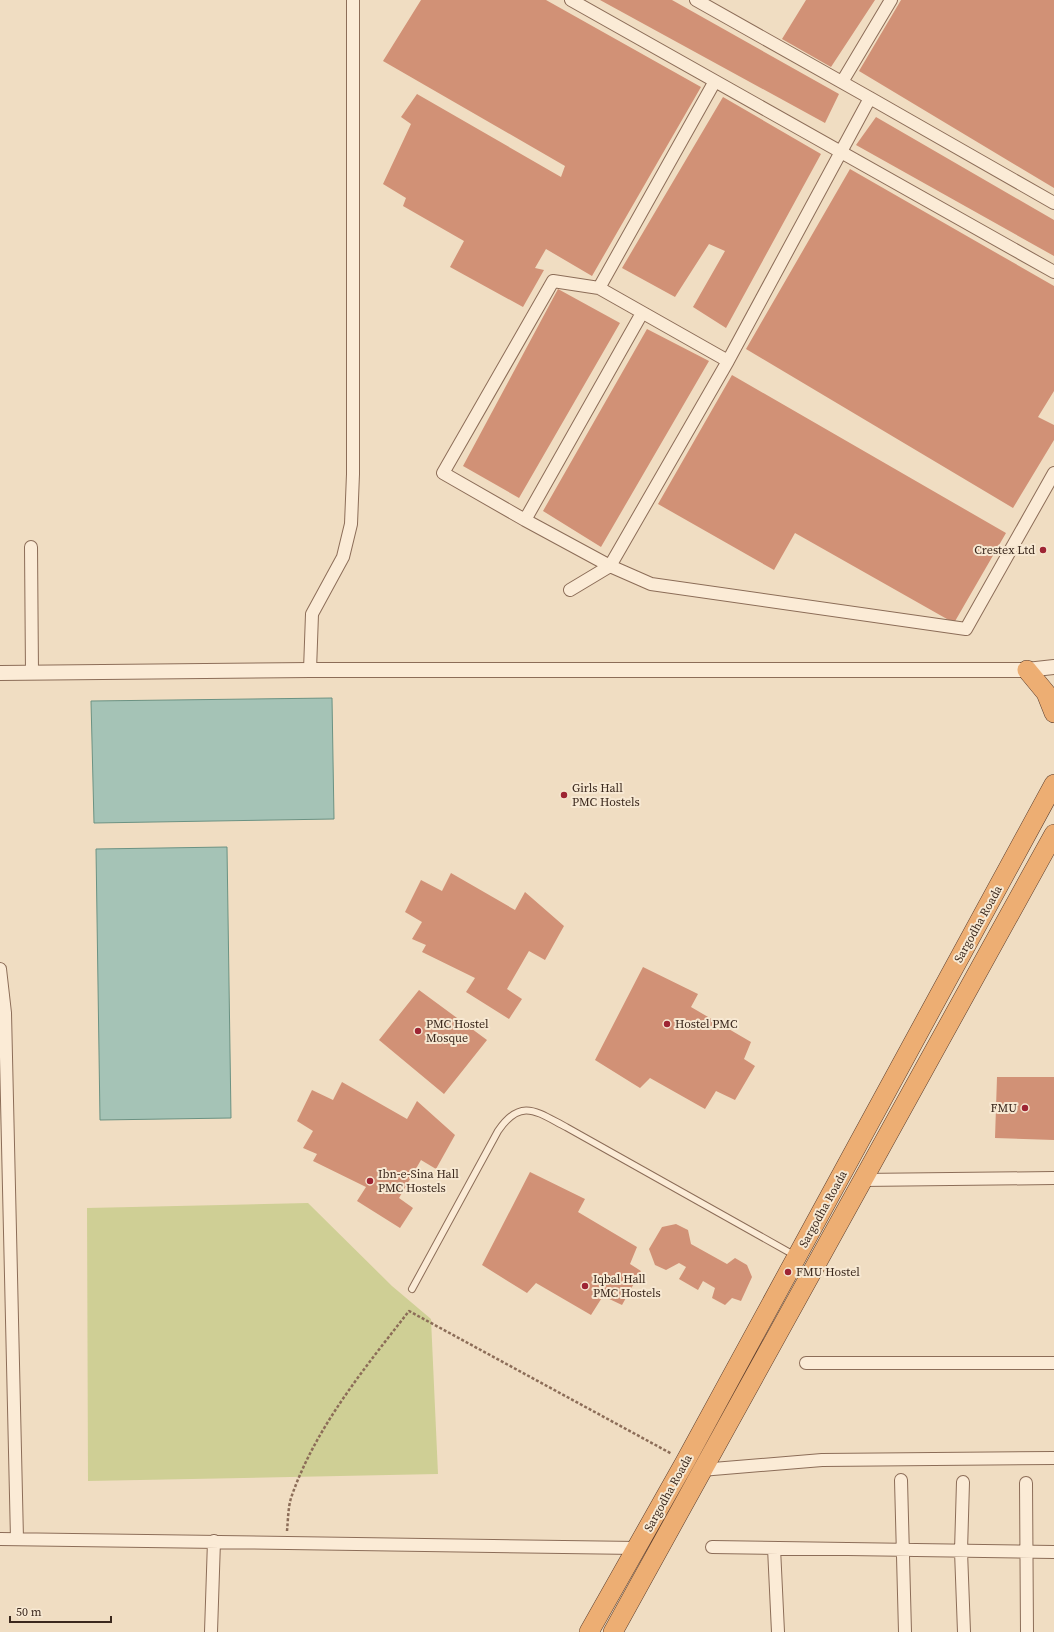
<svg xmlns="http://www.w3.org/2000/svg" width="1054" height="1632" font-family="'Source Serif 4',serif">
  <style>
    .green { fill: #cfcf95 }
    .water { fill: #a5c3b6; stroke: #6b9283 }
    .building { fill: #d19176 }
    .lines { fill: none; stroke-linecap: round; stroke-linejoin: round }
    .service-casing { stroke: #8c6d58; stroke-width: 8 }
    .minor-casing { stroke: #8c6d58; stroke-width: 14 }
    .tertiary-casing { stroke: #8c6d58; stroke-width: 16 }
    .trunk-casing { stroke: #593c2d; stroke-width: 20 }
    .path { stroke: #8c6d58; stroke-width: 2.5; stroke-dasharray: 3 2; stroke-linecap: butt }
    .service { stroke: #fbebd6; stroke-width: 6 }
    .minor { stroke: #fbebd6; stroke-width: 12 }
    .tertiary { stroke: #fbebd6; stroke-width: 14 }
    .trunk { stroke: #edae73; stroke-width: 19 }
    .poi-dot { fill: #9e2534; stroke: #f7e8d2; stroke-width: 1.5 }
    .labels { text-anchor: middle; stroke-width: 4; stroke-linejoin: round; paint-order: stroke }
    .poi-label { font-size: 12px; fill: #3b281d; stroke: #f7e8d2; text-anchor: start }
    .street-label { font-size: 12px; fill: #3b281d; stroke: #f7e8d2 }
  </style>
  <rect width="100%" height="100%" fill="#f0ddc2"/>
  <path class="green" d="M308 1203 392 1286 431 1319 438 1474 88 1481 87 1208Z"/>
  <path class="water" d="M332 698 334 819 94 823 91 701Z
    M227 847 231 1118 100 1120 96 849Z"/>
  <path class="building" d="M421 0H546L701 87 592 276 546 249 535 268 544 270 523 307 450 267 464 241 403 206 406 198 383 184 411 124 401 117 417 94 561 177 565 166 383 61Z
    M600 0H672L839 94 825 123Z
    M806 0H875L831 67 782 39Z
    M901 0H1054V188L859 71Z
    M723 97 821 154 726 328 693 307 725 251 709 244 675 297 622 268Z
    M876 117 1054 220V256L856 145Z
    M850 169 1054 286V391L1038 417 1054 425V440L1013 508 746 349Z
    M558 289 620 323 519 498 463 466Z
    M647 329 709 361 601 547 543 511Z
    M732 375 1006 533 954 623 795 533 774 570 658 504Z
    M451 873 515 910 525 892 564 926 545 960 529 951 507 989 522 999 509 1019 466 992 475 978 422 952 426 945 412 939 422 922 405 912 421 880 442 891Z
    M643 967 698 994 691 1007 751 1042 744 1059 755 1066 735 1100 716 1091 705 1109 650 1078 640 1088 595 1060Z
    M419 990 487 1040 444 1094 379 1040Z
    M997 1077H1054V1140L995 1138Z
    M342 1082 407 1119 417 1101 455 1135 436 1169 421 1160 399 1198 413 1208 400 1228 357 1201 366 1187 313 1161 317 1154 303 1148 313 1131 297 1121 312 1090 333 1100Z
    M530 1172 585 1199 578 1212 637 1247 630 1264 641 1271 622 1305 603 1296 591 1315 536 1283 527 1293 482 1265Z
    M676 1224 688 1230 691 1244 727 1264 735 1258 747 1265 752 1277 741 1301 732 1298 725 1305 712 1298 715 1288 703 1281 698 1290 679 1279 686 1267 679 1263 666 1270 655 1265 649 1249 662 1227Z"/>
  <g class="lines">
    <defs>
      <path id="service" d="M412 1289 498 1131C521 1097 537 1112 566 1127L794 1255"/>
      <path id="minor" d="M571 0 1054 272
        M696 0 870 98
        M715 81 599 288 728 361
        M842 82 891 0
        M599 288 553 281 443 473 525 520 642 313
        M525 520 610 566 728 361 870 98 1054 203
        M31 547 32 673
        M570 590 610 566 651 584 966 629 1054 473
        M310 670 312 614 343 557 351 524 353 474V0
        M0 969 5 1013
        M0 1013H5L17 1539
        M861 1180 1054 1178
        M806 1363H1054
        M701 1470 822 1460 1054 1458
        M901 1480 905 1632
        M963 1482 961 1551 964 1632
        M1026 1483 1027 1632
        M0 1539 637 1548
        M712 1547 1054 1552
        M774 1548 778 1632
        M211 1632 214 1541"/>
      <path id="tertiary" d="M0 673 310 670H1027L1054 667"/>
      <path id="trunk" d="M1027 670 1046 693 1054 713
        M589 1632 685 1462 1054 784
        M613 1632 1054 834"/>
    </defs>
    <use href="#service" class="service-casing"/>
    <use href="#minor" class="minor-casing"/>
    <use href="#tertiary" class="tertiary-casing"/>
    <use href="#trunk" class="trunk-casing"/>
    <path class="path" d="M287 1531C288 1521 288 1508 291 1498 315 1428 364 1369 409 1311L672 1454"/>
    <use href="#service" class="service"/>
    <use href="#minor" class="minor"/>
    <use href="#tertiary" class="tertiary"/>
    <use href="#trunk" class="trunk"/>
  </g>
  <g class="poi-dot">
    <circle cx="1043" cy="550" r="4"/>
    <circle cx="564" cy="795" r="4"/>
    <circle cx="667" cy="1024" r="4"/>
    <circle cx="418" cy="1031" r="4"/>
    <circle cx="1025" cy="1108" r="4"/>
    <circle cx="370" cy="1181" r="4"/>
    <circle cx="788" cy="1272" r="4"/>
    <circle cx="585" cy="1286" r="4"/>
  </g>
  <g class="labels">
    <g class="poi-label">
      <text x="1035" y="554" text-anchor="end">Crestex Ltd</text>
      <text x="572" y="792">Girls Hall<tspan x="572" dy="14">PMC Hostels</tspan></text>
      <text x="426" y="1028">PMC Hostel<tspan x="426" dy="14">Mosque</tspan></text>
      <text x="675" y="1028">Hostel PMC</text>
      <text x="1017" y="1112" text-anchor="end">FMU</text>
      <text x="378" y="1178">Ibn-e-Sina Hall<tspan x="378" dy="14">PMC Hostels</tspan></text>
      <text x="796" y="1276">FMU Hostel</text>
      <text x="593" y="1283">Iqbal Hall<tspan x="593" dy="14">PMC Hostels</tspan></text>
    </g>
    <g class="street-label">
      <text transform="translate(978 924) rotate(-61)" y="4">Sargodha Roada</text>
      <text transform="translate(823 1209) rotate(-61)" y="4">Sargodha Roada</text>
      <text transform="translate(668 1493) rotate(-61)" y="4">Sargodha Roada</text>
    </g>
  </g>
  <path d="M10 1616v6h101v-6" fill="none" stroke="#3b281d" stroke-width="2"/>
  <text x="16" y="1616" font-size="12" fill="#3b281d" stroke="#f7e8d2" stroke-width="3" paint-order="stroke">50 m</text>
</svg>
